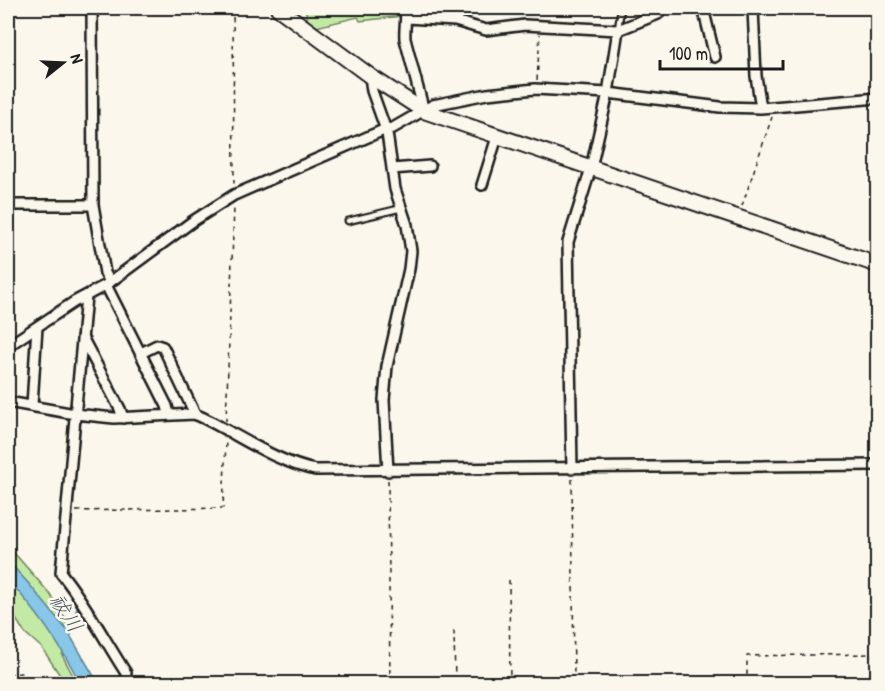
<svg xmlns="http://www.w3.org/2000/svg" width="885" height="691" font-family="'Patrick Hand','Klee One',sans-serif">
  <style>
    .green { fill: #c3eaa5; stroke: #708360; stroke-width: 1.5 }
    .water { fill: #88c7e8; stroke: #5d8396; stroke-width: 1.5 }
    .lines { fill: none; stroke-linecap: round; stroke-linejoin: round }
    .lane-casing { stroke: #1c1c1c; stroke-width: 9 }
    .street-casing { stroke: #1c1c1c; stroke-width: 14 }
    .secondary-casing { stroke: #1c1c1c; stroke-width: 18 }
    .path { stroke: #1c1c1c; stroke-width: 1.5; stroke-dasharray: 4.5 4.5; stroke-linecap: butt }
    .lane { stroke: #fbf7ec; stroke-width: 4.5 }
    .street { stroke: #fbf7ec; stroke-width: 9 }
    .secondary { stroke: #fbf7ec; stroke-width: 14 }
    .labels { text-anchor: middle; stroke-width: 5; stroke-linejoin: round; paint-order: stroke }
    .water-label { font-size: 21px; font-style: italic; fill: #425863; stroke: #fbf7ec }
  </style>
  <rect width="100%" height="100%" fill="#fbf7ec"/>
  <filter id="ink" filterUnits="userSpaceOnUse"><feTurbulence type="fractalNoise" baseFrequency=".0167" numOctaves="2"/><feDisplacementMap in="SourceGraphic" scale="12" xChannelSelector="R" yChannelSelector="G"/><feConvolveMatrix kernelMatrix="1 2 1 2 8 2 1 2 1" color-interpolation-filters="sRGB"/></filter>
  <g filter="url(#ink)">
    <path class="green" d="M305 8H401L402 16 360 21 358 17 316 27 308 22Z
      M8 546 50 594 73 630 62 655 77 683H65L42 648 24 632 8 606Z"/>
    <path class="water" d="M8 561 29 584 66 629 72 625 78 604 80 605 74 625 68 632 98 683H80C61 646 36 610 8 580Z"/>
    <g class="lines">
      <defs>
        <path id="lane" d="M618 29 621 8
          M348 221 402 208"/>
        <path id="street" d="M92 8 93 205 105 273 110 282
          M405 8C407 19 404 28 405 39L424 111
          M703 8 715 57
          M753 8 756 76 761 108
          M407 18 455 21 486 30 525 25 618 30 658 14
          M370 76 372 91 387 133 395 189 407 225 411 251 409 269 387 366 384 400 388 471
          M392 169 430 166
          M482 185 497 137
          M8 205H93
          M106 285 167 406 169 414
          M86 296 61 573C86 604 104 639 126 673
          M82 337 120 409 123 418
          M8 346 74 302 106 285 193 221 234 195 386 129 393 128 433 105 487 94 535 89 608 93 720 107 761 108 878 98
          M141 353 157 345 163 347 195 414
          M8 402 75 414 114 418 194 414C206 418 216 425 228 431 255 446 285 464 315 470L878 465
          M32 405 37 327
          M572 469 568 242 591 168 608 93 618 30"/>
        <path id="secondary" d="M278 8 370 76 424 111 878 265"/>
      </defs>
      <use href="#lane" class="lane-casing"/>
      <use href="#street" class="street-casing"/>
      <use href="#secondary" class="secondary-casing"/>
      <path class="path" d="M233 8 234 184
        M537 80 540 34
        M742 206 772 117
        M226 421 234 207
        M572 479 574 684
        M388 480 390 684
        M76 511 223 508 226 441
        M509 580 510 684
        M454 631 455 684
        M8 674 23 673 32 684
        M112 684 119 679
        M747 684V656L873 654V684"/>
      <use href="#lane" class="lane"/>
      <use href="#street" class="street"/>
      <use href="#secondary" class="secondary"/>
    </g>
  </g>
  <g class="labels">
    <g class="water-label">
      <text transform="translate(66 613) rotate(57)" y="7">祓川</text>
    </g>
  </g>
  <rect width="885" height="691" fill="none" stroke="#fbf7ec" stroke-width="30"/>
  <rect x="15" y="15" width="855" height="661" fill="none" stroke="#1c1c1c" stroke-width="2" filter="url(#ink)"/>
  <g transform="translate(63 63) rotate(72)" stroke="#fbf7ec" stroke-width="4.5" paint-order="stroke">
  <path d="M0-4.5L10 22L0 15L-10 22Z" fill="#1c1c1c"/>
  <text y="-9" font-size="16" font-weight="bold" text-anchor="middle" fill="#1c1c1c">N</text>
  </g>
  <path d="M660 60v9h123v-9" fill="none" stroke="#1c1c1c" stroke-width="3"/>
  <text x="669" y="60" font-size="18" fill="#1c1c1c" stroke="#fbf7ec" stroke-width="4.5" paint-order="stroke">100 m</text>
</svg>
